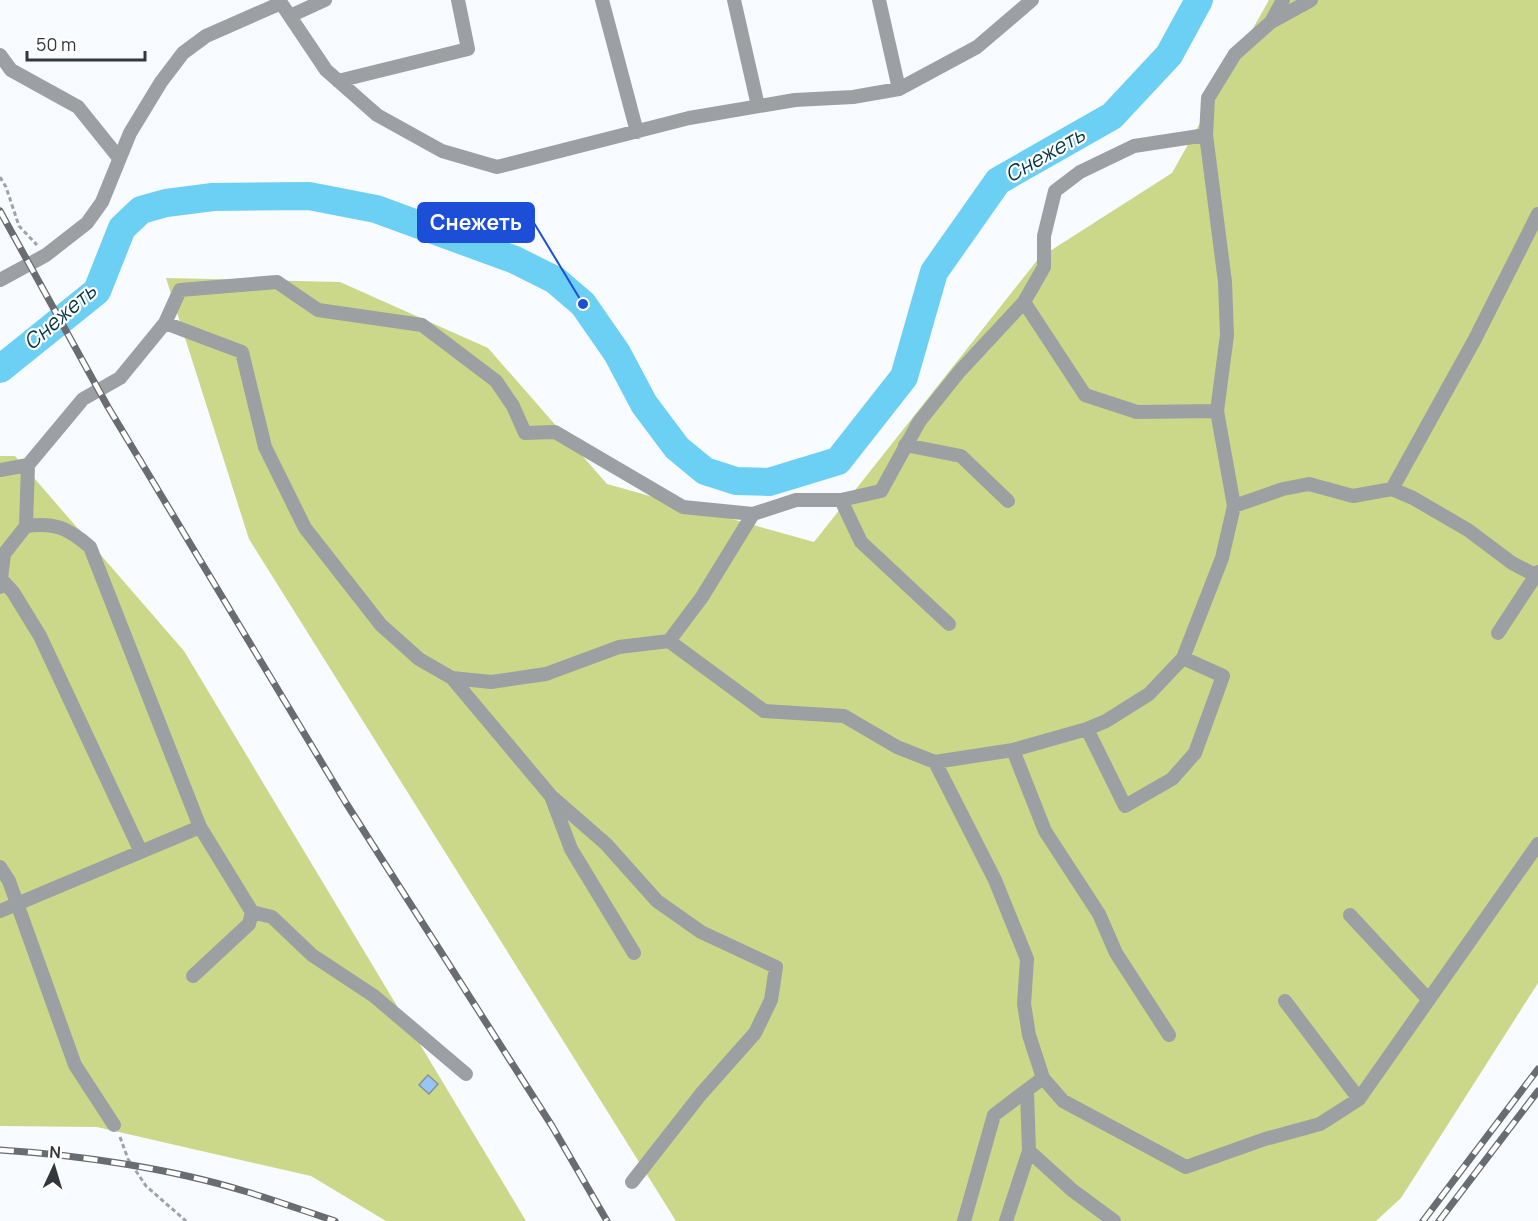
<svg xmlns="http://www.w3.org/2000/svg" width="1538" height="1221" font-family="Manrope,sans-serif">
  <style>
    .green { fill: #cbd789 }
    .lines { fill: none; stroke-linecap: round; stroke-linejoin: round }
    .river { stroke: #6ccff4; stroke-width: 28 }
    .building { fill: #96c6f6; stroke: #899198; stroke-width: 1.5 }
    .path { stroke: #9fa2a6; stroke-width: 3; stroke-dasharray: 4.5 3; stroke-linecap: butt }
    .street { stroke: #9ca0a3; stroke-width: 14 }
    .rail-casing { stroke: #696c70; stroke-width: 7 }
    .rail { stroke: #fff; stroke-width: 4.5; stroke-dasharray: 14; stroke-linecap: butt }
    .labels { text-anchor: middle; stroke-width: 4.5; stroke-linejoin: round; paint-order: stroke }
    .water-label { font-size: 21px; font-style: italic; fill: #063645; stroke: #fff }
    .leader { fill: none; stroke: #1d4ed8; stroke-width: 2 }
    .callout-dot { fill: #1d4ed8; stroke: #fff; stroke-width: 2 }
    .callout { fill: #1d4ed8; stroke: #1d4ed8; stroke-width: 2 }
    .callout-label { font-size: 21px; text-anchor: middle; font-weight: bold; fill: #fff }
  </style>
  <rect width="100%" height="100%" fill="#f8fbff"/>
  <path class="green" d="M1269 0H1538V983L1401 1198 1376 1221H676L249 539 166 278 340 282 488 348 607 484 814 542 1039 258 1172 173Z
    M0 456H15L184 651 526 1221H386L311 1176 97 1127 0 1126Z"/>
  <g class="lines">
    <path class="river" d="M0 369 97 291 122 228 141 210 166 203 213 197 309 196 376 209 515 260 555 280 583 304 617 353 644 404 677 448 705 471 736 481 769 482 838 461 904 377 934 272 998 181 1112 116 1169 55 1199 0"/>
  </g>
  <path class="building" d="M428 1075 438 1084 429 1094 419 1085Z"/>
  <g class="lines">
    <path class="path" d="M0 177 6 187 19 226 37 245
      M120 1137 128 1159 146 1186 186 1221"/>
    <path class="street" d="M279 0 326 70 377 115 442 151 497 167 689 118 795 100 853 97 899 89 977 47 1032 0
      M602 0 637 132
      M734 0 758 106
      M879 0 899 89
      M290 16 325 0
      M1271 22 1311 0
      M0 55 11 70 78 107 119 158
      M338 81 468 49 458 0
      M0 280 46 255 87 223 102 202 130 133 161 82 183 53 206 36 281 3
      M1024 302 1085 395 1137 412 1217 411
      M165 323 242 352 265 447 305 528 381 625 419 659 452 678 491 682 546 674 619 647 669 641 764 711 844 716 897 747 935 762 1013 750 1087 729 1106 721 1149 694 1183 658 1222 558 1234 506 1217 411 1227 335 1225 282 1206 135 1208 98 1235 54 1271 22 1283 0
      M905 445 961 456 1008 501
      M0 470 28 465
      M1392 489 1475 339 1538 214
      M841 500 861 542 949 624
      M1234 506 1283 489 1309 484 1353 496 1392 489 1413 498 1468 530 1512 563 1535 575
      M26 526 28 465 83 399 120 378 165 323 180 290 277 282 318 310 422 325 496 381 513 406 525 433 555 432 683 507 753 514
      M1 579 13 592 40 636 141 852
      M0 587 4 554 26 526C55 522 68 528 90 547L200 827 252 912 272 917 312 955 374 996 466 1074
      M1498 633 1538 572
      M669 641 702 597 753 514 796 500H841L881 491 919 422 959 372 1024 302 1044 267V236L1055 191 1080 172 1134 146 1206 135
      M452 678 551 796 571 849 634 953
      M1087 729 1125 806 1172 779 1195 753 1223 676 1183 658
      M1013 750 1045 831 1099 914 1116 953 1169 1035
      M935 762 995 880 1027 959 1024 1004 1029 1035 1043 1078 1063 1101 1186 1167 1265 1139 1320 1124 1359 1099 1538 844
      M551 796 606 844 657 901 701 932 776 967 771 1000 755 1033 701 1094 632 1182
      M0 867 9 881 75 1065 114 1125
      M0 911 200 827
      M1350 915 1428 999
      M193 976 249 924 252 912
      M1285 1001 1359 1099
      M1029 1151 1072 1190 1114 1221
      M964 1221 994 1115 1043 1078
      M1006 1221 1029 1151 1027 1092"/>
    <defs>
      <path id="rail" d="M0 211 108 407 346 803 552 1126 607 1221
        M0 1150C78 1155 169 1168 244 1191 274 1200 305 1211 335 1221
        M1423 1221 1538 1069
        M1439 1221 1538 1091"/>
    </defs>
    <use href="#rail" class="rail-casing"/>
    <use href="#rail" class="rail"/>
  </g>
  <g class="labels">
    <g class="water-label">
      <text transform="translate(1045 155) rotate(-30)" y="7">Снежеть</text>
      <text transform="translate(60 317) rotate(-41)" y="7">Снежеть</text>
    </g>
  </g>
  <path class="leader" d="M583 304L534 223"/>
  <circle class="callout-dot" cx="583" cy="304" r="6"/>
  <rect class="callout" x="418" y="203" width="116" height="39" rx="6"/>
  <g class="callout-label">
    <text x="476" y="230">Снежеть</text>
  </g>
  <g transform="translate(54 1167) rotate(4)" stroke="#ffffff" stroke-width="4.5" paint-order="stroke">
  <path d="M0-4.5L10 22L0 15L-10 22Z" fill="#34373b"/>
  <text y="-9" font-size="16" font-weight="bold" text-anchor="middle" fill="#34373b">N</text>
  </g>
  <path d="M27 51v9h118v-9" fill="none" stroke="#34373b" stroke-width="3"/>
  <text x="36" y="51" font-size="18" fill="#34373b" stroke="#ffffff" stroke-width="4.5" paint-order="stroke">50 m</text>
</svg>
